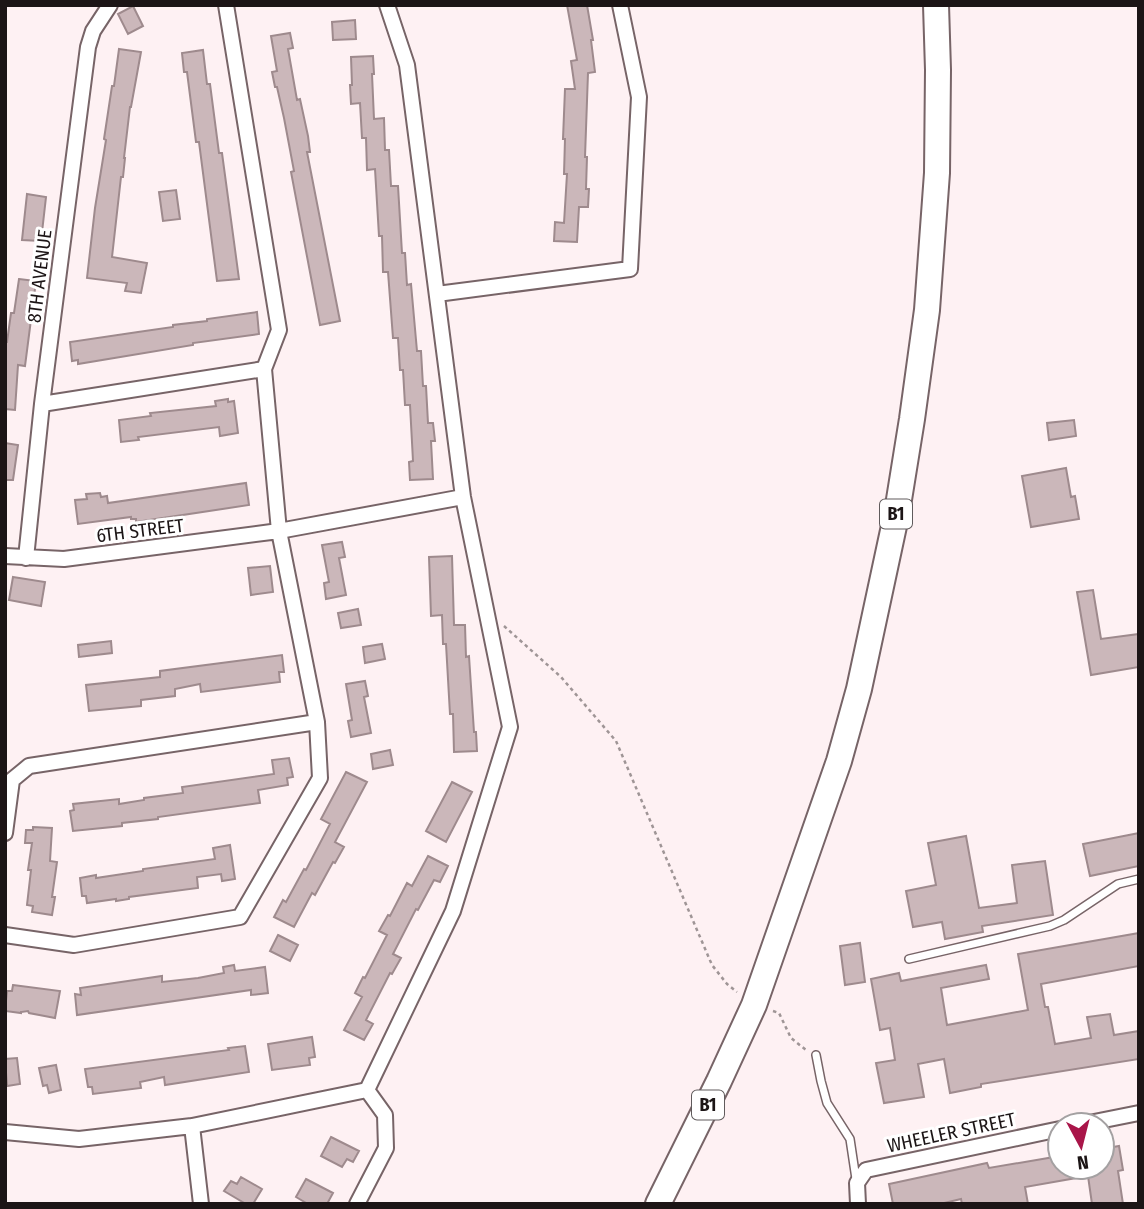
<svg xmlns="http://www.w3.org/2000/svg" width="1144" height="1209" font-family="'Fira Sans Condensed',sans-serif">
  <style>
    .building { fill: #cbb7ba; stroke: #9e8a8d; stroke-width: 2 }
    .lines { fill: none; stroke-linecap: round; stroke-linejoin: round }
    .service-casing { stroke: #776467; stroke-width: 10 }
    .minor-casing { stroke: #776467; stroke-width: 18 }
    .trunk-casing { stroke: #776467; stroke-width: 28 }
    .path { stroke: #9f9596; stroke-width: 2.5; stroke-dasharray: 3.5 3.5; stroke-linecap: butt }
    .service { stroke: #fff; stroke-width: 7 }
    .minor { stroke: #fff; stroke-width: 14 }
    .trunk { stroke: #fff; stroke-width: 24 }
    .labels { text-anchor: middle; stroke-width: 6; stroke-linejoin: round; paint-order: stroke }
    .shield { fill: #fff; stroke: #605b5c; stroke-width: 2 }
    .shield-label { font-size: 18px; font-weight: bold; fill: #1c1516 }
    .street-label { font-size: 19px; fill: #1c1516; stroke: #fff }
  </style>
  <rect width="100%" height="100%" fill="#fef1f3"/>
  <path class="building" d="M567 5H587L593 40H591L595 72 588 73 585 157H587L586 189H589L588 207H579L577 242 554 241 555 222 564 223 567 174H564L565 139H563L565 89H575L571 61 577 60Z
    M133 6 143 26 128 34 118 14Z
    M355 20 356 39 333 40 332 22Z
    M290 33 293 48 288 49 297 100 300 99 308 136 310 152H307L340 321 320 325 291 172 294 171 284 118 277 87H275L272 72 277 71 271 36Z
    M119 49 141 52 131 107H130L124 158H125L123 177H121L112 257 147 263 141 293 125 291 127 283 87 278 95 208 106 140 104 139 112 86H114Z
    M203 50 207 84H210L219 153H222L239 279 217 281 199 142H196L187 72H184L182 53Z
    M373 56 374 74H372L374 119 384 118 385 150H389L391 186H398L402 253H405L407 285 411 284 417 351H421L423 386H426L428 423H433L435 441H431L433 479 410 480 409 462 413 461 410 405H405L403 370H400L398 338H393L388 272H383L382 236H379L375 169 367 170 366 138H362L360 103 351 104 350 85H352L351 57Z
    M176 190 180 219 163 221 159 192Z
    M27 194 46 197 41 241 22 240Z
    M19 279 36 281 25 366 18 365 15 410 5 409V342H7L11 313H14Z
    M257 312 259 334 193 343V345L78 364V360L72 361 70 342 138 332 173 327V325L207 321V319Z
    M228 399V402L234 401 238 433 220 436 219 427 138 437 139 440 121 442 119 420 151 416 150 413 216 406 215 401Z
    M1074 420 1076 436 1049 440 1047 423Z
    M5 443 18 445 13 480H5Z
    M1066 468 1071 497 1075 496 1079 519 1031 527 1022 476Z
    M246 483 249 505 136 522V519H131V517L78 524 75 500 87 499 86 494 100 493 101 497 107 496 108 503Z
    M342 542 345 557 339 558 346 595 326 599 324 583 329 582 322 545Z
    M452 556 454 625H465L466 657 469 656 474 732H476L477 751 454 752 453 714H450L446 644H443L442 615 431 616 429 557Z
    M270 566 273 592 251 595 248 568Z
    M13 577 45 582 41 606 9 600Z
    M1093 590 1101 639 1139 634V667L1091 675 1077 592Z
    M358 609 361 625 341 628 338 613Z
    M111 641 112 653 79 657 78 645Z
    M382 644 385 659 365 663 363 647Z
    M282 655 284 672H279L280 682 201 692 200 684 175 689V696L141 700V706L89 711 86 685 160 677V671Z
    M365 681 368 696 364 697 371 733 351 737 348 721 352 720 346 684Z
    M390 750 393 765 373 769 371 754Z
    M289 758 293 777 287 778 288 785 258 790 260 803 158 817V819L122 823V826L73 831 70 811 74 810 73 804 119 799V804L144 800V798L183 793 182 787 274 774 272 760Z
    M346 772 367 782 335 842 344 847 335 863 333 862 315 895 312 893 294 927 274 917 283 900 286 902 304 869 306 870 330 824 321 819Z
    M452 782 472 792 446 842 426 831Z
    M33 827 52 828 50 861 57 862 52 897H55L52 915 32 912 33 906 27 905 31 870H28L32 843H25L26 830H33Z
    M1139 833V866L1090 876 1083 844Z
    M966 836 979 908 1017 903 1012 865 1045 861 1053 915 982 926 983 932 945 939 942 922 913 927 906 891 936 885 928 843Z
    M230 845 235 879 222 881 221 874 197 877 198 888 129 897V899L116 901V899L87 903 86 896H82L80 878 96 875V878L143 871V869L215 859 213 848Z
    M428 856 448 866 440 882 434 880 418 910 416 909 393 954 401 958 392 974 390 973 366 1020 373 1024 364 1040 344 1030 362 997 355 993 363 977 365 978 387 935 379 931 388 915 390 916 407 883 412 886Z
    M1139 933V966L1041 984 1045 1007H1048L1055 1044 1091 1038 1087 1017 1110 1014 1114 1035 1139 1031V1059L981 1084V1087L950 1093 944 1059 918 1064 924 1097 884 1103 876 1063 895 1060 890 1028 880 1030 871 979 899 973 901 981 986 965 989 979 941 988 947 1025 1028 1010 1018 954Z
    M278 935 298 945 290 961 270 951Z
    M860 943 865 982 845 985 840 946Z
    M234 965 235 971 265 967 268 993 251 995V990L77 1015 75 994 81 995 80 988 162 976V982L198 978 224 973 223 967Z
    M13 985 60 991 55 1018 29 1013 28 1011 21 1012V1013L5 1011 7 991H12Z
    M312 1037 315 1057 309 1058 310 1065 272 1070 268 1044Z
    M245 1046 249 1072 165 1085 164 1077 140 1082 141 1088 93 1094 92 1087H88L85 1069 229 1050 228 1048Z
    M17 1058 20 1084 7 1086 5 1059Z
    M56 1065 61 1090 49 1093 47 1085 43 1086 39 1068Z
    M331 1137 359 1151 353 1162 347 1159 342 1167 321 1156Z
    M1119 1146 1123 1170 1118 1171 1123 1204H1092L1088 1176 1025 1187 1028 1204H962L961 1199 940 1204H893L889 1184 987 1163 989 1168 1060 1156V1167H1102V1149Z
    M241 1177 262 1189 253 1204H246L224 1191 231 1181 237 1184Z
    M306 1179 333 1193 327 1204H308L296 1197Z"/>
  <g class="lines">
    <defs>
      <path id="service" d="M909 959 1050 926 1064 920 1118 884 1139 879
        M816 1055 821 1081 827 1103 850 1139 856 1179"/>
      <path id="minor" d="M437 294 630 269 639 97 620 5
        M42 404 264 369
        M5 556 64 559 279 531 463 497
        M26 558 42 404 88 47 93 31 110 5
        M5 833 12 780 29 766 317 722
        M5 935 74 945 240 917 320 778 317 722 279 531 264 369 279 330 226 5
        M367 1090 453 911 510 727 463 497 407 65 387 5
        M1079 1125 1139 1113
        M192 1126 201 1204
        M5 1132 79 1139 192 1126 367 1090
        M357 1204 386 1148 385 1115 367 1090
        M858 1204 857 1183 866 1170 1060 1129"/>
      <path id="trunk" d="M658 1204 719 1081 754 1005 839 761 859 689 897 512 912 419 927 310 937 173 938 70 936 5"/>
    </defs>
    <use href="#service" class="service-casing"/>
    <use href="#minor" class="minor-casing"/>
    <use href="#trunk" class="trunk-casing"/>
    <path class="path" d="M504 626 561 677 616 741 712 965 727 984 737 992
      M773 1011 779 1013 791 1038 806 1050"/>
    <use href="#service" class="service"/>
    <use href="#minor" class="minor"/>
    <use href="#trunk" class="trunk"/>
  </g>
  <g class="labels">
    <g class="shield">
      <rect x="880" y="499.5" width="32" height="29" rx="5"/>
      <rect x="692" y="1090.5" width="32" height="29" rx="5"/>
    </g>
    <g class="shield-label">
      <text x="896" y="520">B1</text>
      <text x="708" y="1111">B1</text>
    </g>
    <g class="street-label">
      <text transform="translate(39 276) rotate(-83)" y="7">8TH AVENUE</text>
      <text transform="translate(140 530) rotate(-7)" y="7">6TH STREET</text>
      <text transform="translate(951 1132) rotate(-12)" y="7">WHEELER STREET</text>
    </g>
  </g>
  <rect width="1144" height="1209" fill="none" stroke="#1c1516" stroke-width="14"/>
  <g transform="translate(1081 1146) rotate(173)"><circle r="33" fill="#ffffff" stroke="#a4a1a2" stroke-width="2"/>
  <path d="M0-5L12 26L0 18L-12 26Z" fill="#a91549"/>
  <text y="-10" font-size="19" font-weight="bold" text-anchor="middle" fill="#1c1516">N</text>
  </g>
</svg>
